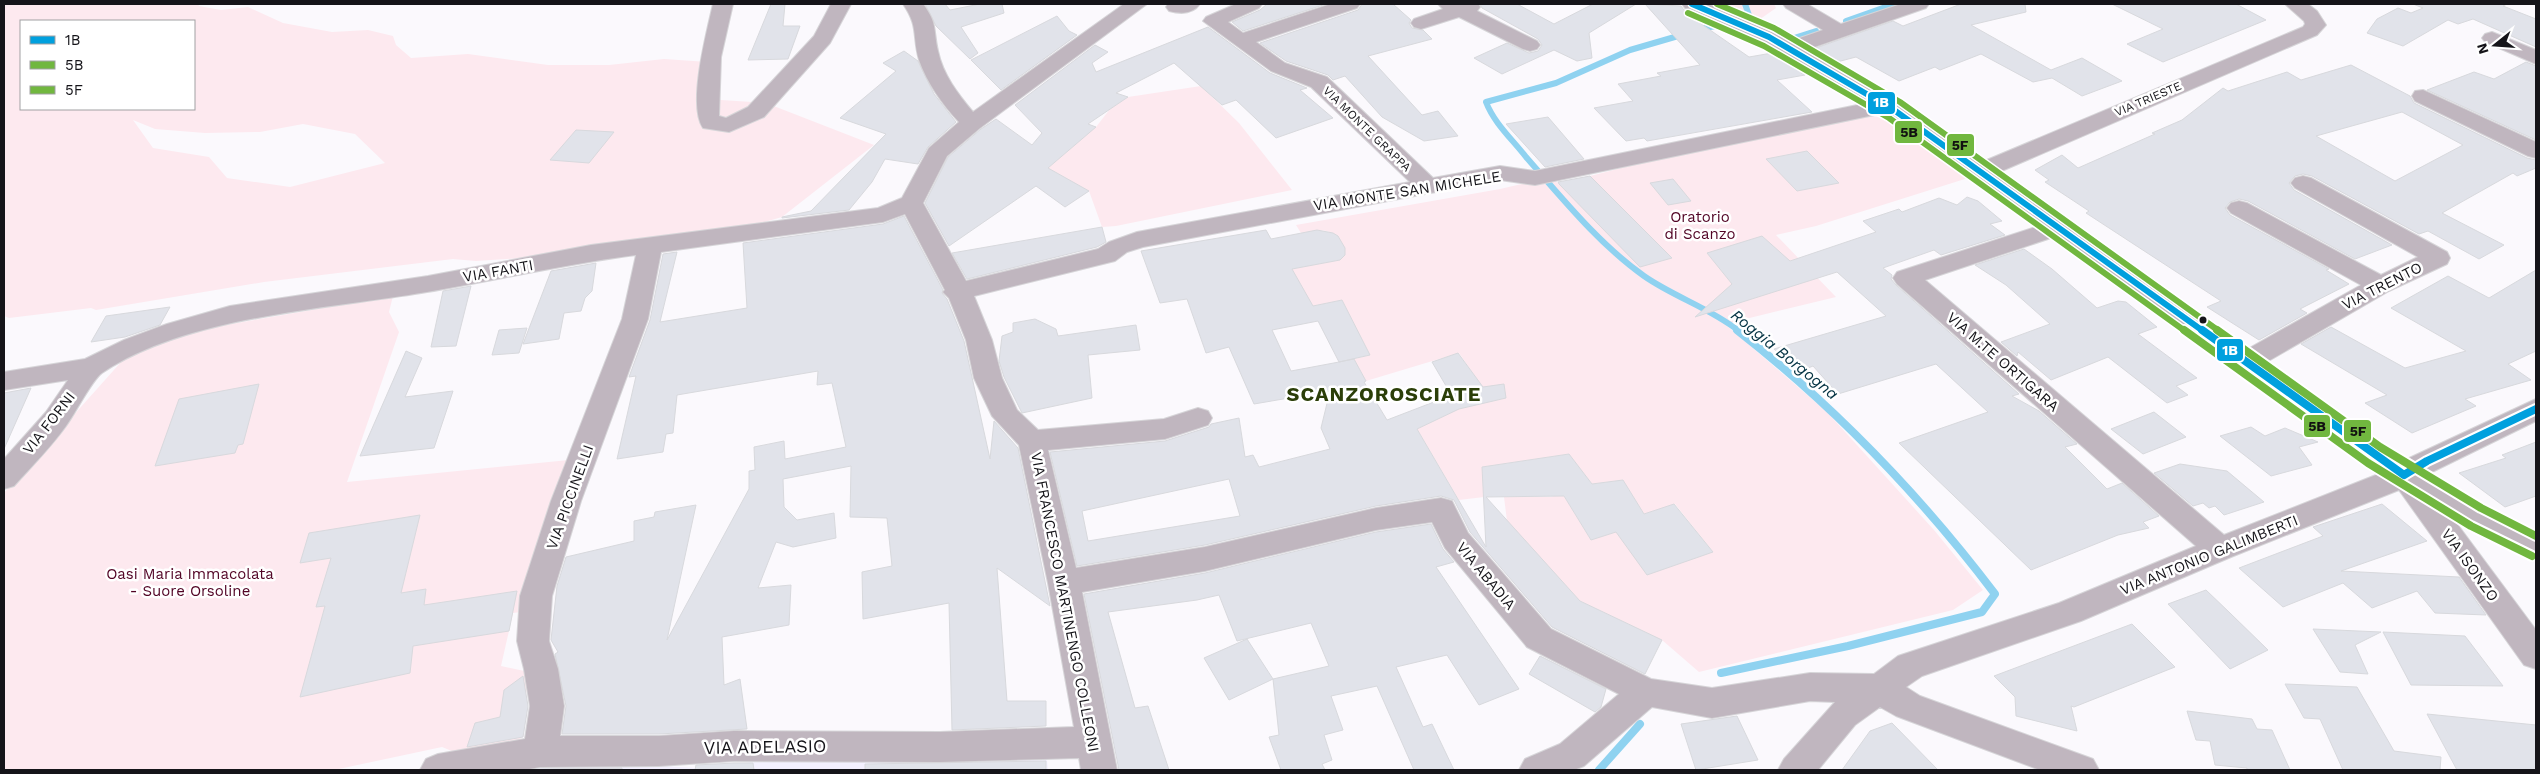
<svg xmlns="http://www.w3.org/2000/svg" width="2540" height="774" font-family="'Work Sans',sans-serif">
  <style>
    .built { fill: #f3f0fe }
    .green { fill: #fde9ef; fill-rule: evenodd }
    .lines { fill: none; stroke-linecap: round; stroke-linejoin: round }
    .stream-far1 { stroke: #8fd2f0; stroke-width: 6 }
    .stream { stroke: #8fd2f0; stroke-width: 8 }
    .building { fill: #e1e3ea; stroke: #d8d9dd; fill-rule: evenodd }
    .minor-casing { stroke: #d6d5d8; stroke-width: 2 }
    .minor { fill: #c0b6bf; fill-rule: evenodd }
    .bus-1-far1-casing { stroke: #fff; stroke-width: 9 }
    .bus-1-casing { stroke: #fff; stroke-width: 12 }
    .bus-2-far1-casing { stroke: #fff; stroke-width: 9 }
    .bus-2-casing { stroke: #fff; stroke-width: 12 }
    .bus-3-far1-casing { stroke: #fff; stroke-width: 9 }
    .bus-3-casing { stroke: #fff; stroke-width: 12 }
    .bus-1-far1 { stroke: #00a0de; stroke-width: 6 }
    .bus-1 { stroke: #00a0de; stroke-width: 8 }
    .bus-2-far1 { stroke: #71b73f; stroke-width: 6 }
    .bus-2 { stroke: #71b73f; stroke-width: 8 }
    .bus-3-far1 { stroke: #71b73f; stroke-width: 6 }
    .bus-3 { stroke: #71b73f; stroke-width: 8 }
    .bus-dot { fill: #151419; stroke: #fff; stroke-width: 2 }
    .labels { text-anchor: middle; stroke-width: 5; stroke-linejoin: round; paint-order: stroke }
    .far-street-label { font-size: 12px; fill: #151419; stroke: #fff }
    .street-label { font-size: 15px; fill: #151419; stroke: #fff }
    .park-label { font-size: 15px; fill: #510324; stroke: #fff }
    .water-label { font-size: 16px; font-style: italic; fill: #033242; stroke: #fff }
    .near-street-label { font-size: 18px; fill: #151419; stroke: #fff }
    .district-label { font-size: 20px; font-weight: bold; letter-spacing: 1px; fill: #2b3e08; stroke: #fff }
    .line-badge { stroke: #fff; stroke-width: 2 }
    .badge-label { font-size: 14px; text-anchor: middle; font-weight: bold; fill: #fff }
    .pale-badge-label { font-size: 14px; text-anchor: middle; font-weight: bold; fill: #111 }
  </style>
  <rect width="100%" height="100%" fill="#fbf9fd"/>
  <path class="built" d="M1046 750 1048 770H453L530 758 696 768 769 760Z"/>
  <path class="green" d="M4 4H198L199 6 221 10 248 7 283 23 332 32 368 30 393 36 396 45 411 58 468 54 548 65H609L664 59 708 62 705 99 766 103 874 145 782 217 751 226 522 258 476 261 453 259 264 282 96 310 91 308 9 318 4 316ZM21 21H194V109H21ZM133 120 155 129 205 133 260 132 303 124 355 134 385 163 290 187 227 178 209 157 153 148Z
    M1719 4H1774L1776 8 1756 22Z
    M1201 86 1239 123 1292 190 1116 226 1102 227 1089 191 1048 168 1096 127 1110 109 1128 97Z
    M1860 114 1889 119 1968 178 1816 226 1776 235 1836 297 1725 324 1827 412 1934 530 1983 590 1953 610 1699 672 1662 640 1580 601 1507 521 1504 497H1551L1562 493 1591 540 1616 532 1713 552 1675 504 1644 514 1623 480 1592 484 1569 454 1483 467 1484 497 1459 500 1417 429 1459 409 1492 401 1459 353 1366 381 1354 359 1370 355 1342 300 1310 307 1292 269 1340 260 1345 255C1335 228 1329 228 1301 233L1296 225 1500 189 1526 183 1546 174 1559 184 1727 141Z
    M393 296 389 312 399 332 347 482 569 460 521 612 513 613 501 666 529 672 520 742 464 756 442 747 334 770H4V493L130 352 174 334Z"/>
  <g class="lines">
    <path class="stream-far1" d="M1745 4 1750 18
      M1846 21 1894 4
      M1698 29 1716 26
      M1685 34 1630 50 1556 83 1486 102C1494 123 1512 139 1526 157 1562 198 1599 244 1644 276 1674 297 1710 308 1739 331
      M1794 38 1816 31"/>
    <path class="stream" d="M1721 673 1848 646 1982 612 1995 594C1920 495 1835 407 1737 330
      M1599 770 1640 724"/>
  </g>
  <path class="building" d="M771 4H785L783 26H800L788 59 748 60Z
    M925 4H945L950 10 980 4H1002L1004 13 961 27 978 53 970 59 936 26Z
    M1267 4H1326L1243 31 1232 22 1260 10Z
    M1362 4H1393L1411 20 1409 23 1412 28 1423 30 1432 39 1368 56 1422 115 1438 111 1458 136 1424 141 1382 117 1345 76 1333 80 1328 75 1286 61 1260 43 1358 10Z
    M1480 4H1517L1554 24 1593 4H1636L1589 33 1592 58 1577 61 1554 50 1502 74 1474 58 1507 43 1529 53 1538 51 1542 45 1538 39 1482 8Z
    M1645 4 1681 6 1684 10 1711 21 1700 23 1749 57 1772 53 1777 56 1781 55 1808 71 1801 73 1805 75 1777 80 1812 112 1647 141 1644 138 1626 141 1594 108 1633 101 1618 84 1661 76 1657 73 1700 65Z
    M1961 4H2025L2026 12 1971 25 2051 70 2082 58 2122 81 2082 96 2052 78 2033 82 1981 54 1940 70 1935 67 1899 81 1856 57 1833 63 1810 50 1893 21 1903 26Z
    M2112 4H2236L2266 20 2163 62 2127 44 2163 29Z
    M2413 4H2507L2503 6 2536 19V47L2473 19 2458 24 2448 20 2403 46 2367 33 2377 19 2398 8 2411 13 2423 8Z
    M1057 16 1069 31 1077 35 1001 90 971 60Z
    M1208 27 1270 73 1307 88 1300 90 1333 118 1276 138 1236 100 1222 105 1174 63 1116 93 1128 97 1088 124 1096 127 1048 168 1089 191 1065 207 1036 186 949 246 925 203 948 157 981 129 996 119 1032 145 1042 133 1015 105 1095 45 1108 52 1092 63 1096 72Z
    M904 51 918 61 934 94 956 122 928 147 918 164 885 159 872 182 849 210 782 218V217L811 211 886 134 840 118 896 71 883 63Z
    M2526 62 2536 66V140L2427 90 2474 72 2494 79Z
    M2351 65 2410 96 2414 103 2527 158 2536 160V168L2517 176 2513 173 2442 213 2504 245 2479 259 2428 231 2419 234 2312 176 2303 174 2295 176 2289 183 2294 190 2392 245 2355 259 2248 201 2239 199 2230 202 2225 208 2230 215 2329 269 2326 270 2349 284 2300 309 2307 313 2259 340 2207 307 2221 301 2086 213 2089 211 2045 182 2049 180 2035 170 2062 155 2078 168 2155 134 2152 133 2182 120 2223 88 2228 91 2287 72 2301 80ZM2402 112 2463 145 2395 181 2316 136Z
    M1548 117 1584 159 1545 167 1506 124Z
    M576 130 614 132 589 163 550 160Z
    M1807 151 1839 183 1797 191 1766 159Z
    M1590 176 1672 258 1640 267 1559 184 1558 182Z
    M1673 179 1691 201 1668 205 1650 183Z
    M1967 197 1978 201 2002 221 1990 224 2005 235 1941 255 1934 250 1883 268 1892 275 1891 279 1896 285 2019 394 2012 396 2039 411 2077 444 2065 447 2107 489 2122 483 2159 516 2143 522 2149 528 2118 535 2031 570 1899 443 1988 412 1936 364 1838 394 1813 366 1801 371 1774 349 1886 316 1837 272 1695 317 1732 284 1707 253 1762 236 1790 261 1876 232 1863 221 1899 209 1902 212 1939 198 1957 205Z
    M904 216 943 290 942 293 947 299 964 341 990 459 994 421 1018 448 1050 606 997 568 1007 701H1046V726L952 730 949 603 863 619 862 572 892 566 887 518 850 517 851 466 783 479 784 507 797 520 834 513 836 538 793 547 776 542 758 588 791 585 789 625 722 637 724 685 740 679 747 729 659 734H562L566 706 555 654 558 652 551 640 557 586 566 557 634 541V521L654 517 655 512 696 505 667 640 749 489V471L755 470 754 447 784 441 785 459 846 447 832 383 817 385 818 371 677 395 673 433 666 434 663 452 617 459 636 376 629 377 650 320 663 254 677 252 660 322 747 308 743 243 883 224Z
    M1102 227 1106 242 1097 247 967 279 952 253Z
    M1266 230 1271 239 1317 230 1333 233 1338 236 1345 248V255L1340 260 1292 269 1313 306 1342 300 1370 355 1339 362 1354 359 1366 381 1364 382 1387 420 1439 400 1434 393 1449 391 1432 362 1458 353 1483 387 1504 384 1506 398 1459 409 1417 429 1486 547 1482 467 1569 454 1592 484 1623 480 1644 514 1674 504 1713 552 1647 575 1616 532 1591 540 1564 496 1486 497 1580 601 1662 640 1645 674 1552 627 1470 532 1454 500 1441 496 1376 506 1205 545 1077 566 1050 452 1165 441 1209 427 1211 424 1239 418 1245 457 1253 455 1259 467 1330 449 1321 428 1330 391 1254 404 1229 347 1206 353 1187 299 1160 303 1141 251ZM1318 321 1339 362 1291 371 1272 330ZM1229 479 1240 516 1088 541 1082 511Z
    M2024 249 2052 269 2097 308 2118 301 2126 302 2157 327 2138 334 2197 378 2176 386 2188 395 2167 403 2108 357 2051 380 2018 352 2017 356 2001 342 2050 324 2006 285 1975 265Z
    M596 263 592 291 585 298 581 311 564 313 559 339 523 344 551 271Z
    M2536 270V351L2508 364 2531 380 2465 399 2476 406 2412 433 2365 403 2387 395 2301 344 2331 327 2405 368 2466 351 2391 308 2448 276 2489 298Z
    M471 286 456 346 431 347 443 291Z
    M170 307 160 325 125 337 91 342 106 316Z
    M1035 319 1056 329 1058 336 1136 325 1140 350 1088 355 1092 398 1022 413 1004 377 999 361 1002 336 1013 332V323Z
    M527 328 519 353 492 355 499 330Z
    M406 351 422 358 405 397 453 391 434 448 360 456Z
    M259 384 243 444 238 445 235 453 155 466 179 399Z
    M31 388 4 449V393Z
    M2154 412 2186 437 2143 454 2111 429Z
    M2251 427 2265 436 2285 428 2318 442 2299 447 2312 465 2271 476 2220 436Z
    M2536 442V496L2505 507 2459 473 2506 458 2502 455Z
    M2180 464 2227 471 2264 502 2224 515 2215 506 2209 508 2203 503 2193 506 2154 473Z
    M2382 504 2427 541 2341 571 2459 577 2486 615 2435 613 2417 591 2372 608 2343 583 2283 607 2239 568 2323 536 2313 527Z
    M420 515 401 593 426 589 424 605 517 591 509 631 413 646 410 673 300 697 325 606 316 607 331 558 300 563 309 533Z
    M1431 524 1443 549 1454 562 1436 567 1519 689 1479 705 1447 655 1396 667 1423 727 1432 724 1454 770H1414L1377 686 1331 696 1343 730 1324 735 1332 760 1322 764 1325 770H1281L1269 737 1279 735 1273 679 1329 666 1311 623 1237 641 1219 595 1197 600 1108 612 1135 708 1148 706 1169 770H1119L1084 594 1205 573 1376 532Z
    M2206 590 2230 613 2268 650 2230 669 2168 604Z
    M2132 624 2175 667 2074 707 2071 706 2077 731 2016 716 2015 697 1994 676Z
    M2313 629 2381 632 2355 645 2368 674 2340 672Z
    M2383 632 2465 636 2503 686 2411 685Z
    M1247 639 1273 679 1229 700 1204 658Z
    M1540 656 1606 689 1601 707 1595 712 1529 674Z
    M523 676 528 706 523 737 467 747 475 723 500 717 504 690Z
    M2285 684 2357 687 2394 751 2441 757 2440 770H2343L2320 719 2304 718Z
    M2187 711 2252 719 2257 729 2272 730 2290 770H2247V768L2215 765 2210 741 2196 740Z
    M2427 714 2536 725V770H2457Z
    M1737 716 1758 760 1696 770 1681 724Z
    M1892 723 1938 770H1842L1870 731Z
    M1046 761V770H865V764Z
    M734 763H753L754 770H695L696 765Z
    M622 768V770H533L540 769Z"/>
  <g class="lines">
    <defs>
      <path id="minor" d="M713 4H733L721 57 719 116 726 118 748 107 814 36 831 4H851L830 43 764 117 729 132 703 128C687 105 707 31 713 4Z
        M903 4H923C938 24 933 30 938 51 943 75 958 94 973 112L1124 4H1147L980 128 947 156 923 203 966 281 1098 249 1109 242 1137 232 1410 182 1311 87 1271 71 1203 21 1206 17 1236 4H1262L1259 8 1228 22 1243 33 1331 4H1360L1357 8 1256 42 1285 63 1327 77 1433 178 1500 166 1535 171 1867 103 1762 41 1685 8 1682 4H1708L1791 41 1823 30 1786 8 1783 4H1807L1841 24 1901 4H1929L1926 8 1806 50 1902 105 1982 162 2303 27 2305 24 2304 21 2285 4H2308L2317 11 2326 25 2317 35 1997 173 2246 350 2361 285 2231 213 2227 208 2231 203 2239 201 2247 203 2381 275 2418 257 2295 188 2291 183 2295 178 2303 176 2311 178 2447 252 2450 258 2447 264 2389 291 2265 363 2405 460 2536 399V421L2428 474 2487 509 2536 533V559L2452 517 2536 630V669L2524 665 2399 490 2231 557 2081 621 1922 676 1906 687 1920 696 2093 759 2099 770H2040L1896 716 1880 707 1855 725 1818 770H1778L1784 759 1835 702 1810 701 1712 718 1652 707 1584 766 1574 770H1519L1525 759 1560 744 1619 694 1527 647 1445 548 1432 522 1376 530 1205 571 1082 592 1117 770H1081L1079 758 940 762 734 761 659 766 540 767 524 770H420L426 759 438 754 525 739 530 706 524 669 517 641 520 596 551 501 622 319 636 255C566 264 497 280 427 292 328 309 187 316 102 373 92 380 75 414 66 426 51 447 32 466 14 486L4 489V459L46 412 68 380 4 390V372L85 359 124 340 167 324 230 306 428 276 591 245 878 208 902 198 929 148 959 122C943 105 927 83 919 60 912 36 919 27 903 4ZM1884 113 2039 226 1897 272 1893 278 1897 284 2196 546 2059 603 1898 656 1874 674 1810 673 1712 688 1651 679 1551 629 1468 533 1452 501 1441 498 1376 508 1205 547 1076 568 1048 450 1165 439 1208 425 1212 418 1208 411 1198 408 1164 419 1038 430 1017 410 1002 378 992 340 974 296 1115 261 1127 252 1143 247 1500 180 1535 185ZM905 214 945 290 943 292 949 298 966 340 974 378 992 416 1019 445 1048 583 1074 727 940 732 734 731 659 736H560L564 706 558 669 549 641 552 596 581 501 648 319 661 252 883 222ZM2054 237 2234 370 2381 473 2224 535 1925 280Z
        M1168 4H1200C1193 14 1180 14 1169 11L1166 7Z
        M1438 4H1478L1480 7 1477 11 1537 41 1540 45 1537 49 1530 51 1523 49 1459 17 1421 29 1414 27 1411 23 1414 19 1443 9Z
        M2492 32 2536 50V64L2485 42 2482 38 2485 34Z
        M2423 90 2536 142V158L2528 156 2415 101 2412 96 2415 91Z"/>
    </defs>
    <use href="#minor" class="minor-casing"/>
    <use href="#minor" class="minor"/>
    <defs>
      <path id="bus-1-far1" d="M1692 4 1769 37 1894 110 2203 331"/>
      <path id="bus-1" d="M2202 330 2404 475
        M2404 475 2427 461 2536 409"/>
      <path id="bus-2-far1" d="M1688 13 1764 46 1889 118 2185 331"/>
      <path id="bus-2" d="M2184 330 2368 463 2471 526 2532 556"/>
      <path id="bus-3-far1" d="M1717 4 1774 28 1900 102 2219 331"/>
      <path id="bus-3" d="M2217 330 2380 447 2481 508 2536 536"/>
    </defs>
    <use href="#bus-1-far1" class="bus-1-far1-casing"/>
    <use href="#bus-1" class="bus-1-casing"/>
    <use href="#bus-2-far1" class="bus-2-far1-casing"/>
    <use href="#bus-2" class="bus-2-casing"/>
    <use href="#bus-3-far1" class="bus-3-far1-casing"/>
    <use href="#bus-3" class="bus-3-casing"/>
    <use href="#bus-1-far1" class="bus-1-far1"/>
    <use href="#bus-1" class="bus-1"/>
    <use href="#bus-2-far1" class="bus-2-far1"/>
    <use href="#bus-2" class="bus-2"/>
    <use href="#bus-3-far1" class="bus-3-far1"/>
    <use href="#bus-3" class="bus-3"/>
  </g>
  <circle class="bus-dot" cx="2203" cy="320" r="4.5"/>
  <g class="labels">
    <g class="far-street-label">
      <text transform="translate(2148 99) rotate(-23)" y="4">VIA TRIESTE</text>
      <text transform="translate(1367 129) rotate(44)" y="4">VIA MONTE GRAPPA</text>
    </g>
    <g class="street-label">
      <text transform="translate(1407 191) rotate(-9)" y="5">VIA MONTE SAN MICHELE</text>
      <text transform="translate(498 271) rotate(-10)" y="5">VIA FANTI</text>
      <text transform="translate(2382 286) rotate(-27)" y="5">VIA TRENTO</text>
      <text transform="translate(2003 362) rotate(41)" y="5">VIA M.TE ORTIGARA</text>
      <text transform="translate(49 423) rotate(-52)" y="5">VIA FORNI</text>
      <text transform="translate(570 497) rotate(-70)" y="5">VIA PICCINELLI</text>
      <text transform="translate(2209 555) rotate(-22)" y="5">VIA ANTONIO GALIMBERTI</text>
      <text transform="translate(2470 565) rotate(54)" y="5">VIA ISONZO</text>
      <text transform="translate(1486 576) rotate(50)" y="5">VIA ABADIA</text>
      <text transform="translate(1065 602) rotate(79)" y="5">VIA FRANCESCO MARTINENGO COLLEONI</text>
    </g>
    <g class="park-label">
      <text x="1700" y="222">Oratorio<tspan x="1700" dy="17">di Scanzo</tspan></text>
      <text x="190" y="579">Oasi Maria Immacolata<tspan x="190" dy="17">- Suore Orsoline</tspan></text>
    </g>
    <g class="water-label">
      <text transform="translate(1785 354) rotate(39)" y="6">Roggia Borgogna</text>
    </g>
    <g class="near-street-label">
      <text transform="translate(765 747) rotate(-1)" y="6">VIA ADELASIO</text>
    </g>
    <g class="district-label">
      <text x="1384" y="401">SCANZOROSCIATE</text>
    </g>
  </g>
  <g class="line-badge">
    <rect x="1867" y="91" width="29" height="24" rx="5" fill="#00a0de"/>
    <rect x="1894" y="120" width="29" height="24" rx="5" fill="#71b73f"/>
    <rect x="1946" y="133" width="29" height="24" rx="5" fill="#71b73f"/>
    <rect x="2216" y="338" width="28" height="24" rx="5" fill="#00a0de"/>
    <rect x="2303" y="414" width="28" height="24" rx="5" fill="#71b73f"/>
    <rect x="2343" y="419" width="29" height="24" rx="5" fill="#71b73f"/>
  </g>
  <g class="badge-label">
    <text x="1881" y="107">1B</text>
    <text x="2230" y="355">1B</text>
  </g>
  <g class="pale-badge-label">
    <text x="1909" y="137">5B</text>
    <text x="1960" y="150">5F</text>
    <text x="2317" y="431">5B</text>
    <text x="2358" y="436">5F</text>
  </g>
  <rect width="2540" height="774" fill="none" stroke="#151419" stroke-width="10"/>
  <rect x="20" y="20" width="175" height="90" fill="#ffffff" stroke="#a1a1a3"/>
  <rect x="30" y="36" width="25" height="8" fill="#00a0de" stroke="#a1a1a3"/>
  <text x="65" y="45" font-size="15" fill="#151419">1B</text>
  <rect x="30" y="61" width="25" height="8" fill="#71b73f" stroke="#a1a1a3"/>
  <text x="65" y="70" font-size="15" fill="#151419">5B</text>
  <rect x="30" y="86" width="25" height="8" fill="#71b73f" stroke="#a1a1a3"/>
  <text x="65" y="95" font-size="15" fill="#151419">5F</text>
  <g transform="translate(2495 45) rotate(253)" stroke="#ffffff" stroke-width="4" paint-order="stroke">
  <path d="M0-4L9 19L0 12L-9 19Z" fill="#151419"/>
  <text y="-8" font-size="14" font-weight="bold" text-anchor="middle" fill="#151419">N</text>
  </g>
</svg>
